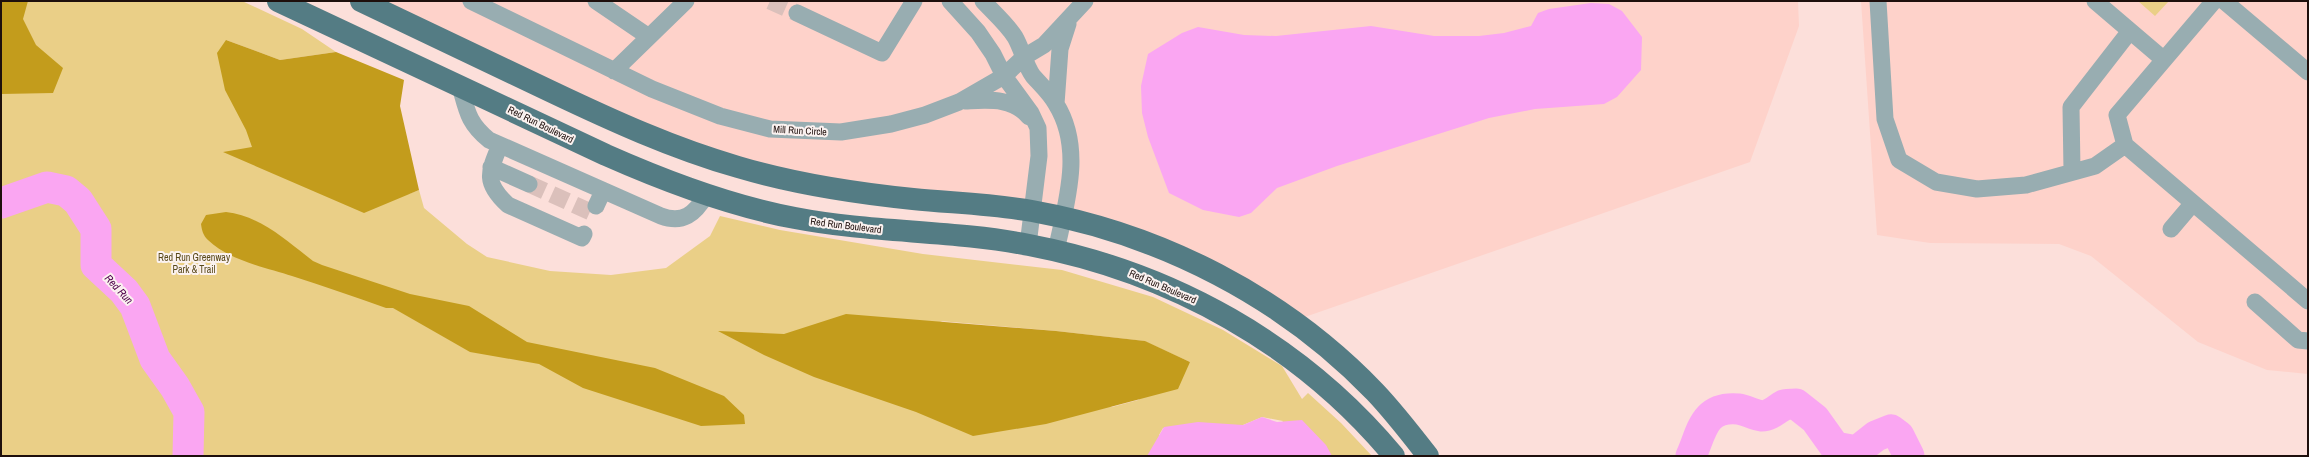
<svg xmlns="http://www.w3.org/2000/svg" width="2309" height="457" font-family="'Archivo Narrow',sans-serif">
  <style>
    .built { fill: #fed2ca }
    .green { fill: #eacf87; fill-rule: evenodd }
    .forest { fill: #c39c1c }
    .water { fill: #faa6f2 }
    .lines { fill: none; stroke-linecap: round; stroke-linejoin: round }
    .river { stroke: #faa6f2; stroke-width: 31 }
    .minor-tunnel { stroke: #dbc0bb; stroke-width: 17; stroke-dasharray: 17 8; stroke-linecap: butt }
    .minor { stroke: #98adb1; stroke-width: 17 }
    .major { stroke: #547c84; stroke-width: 22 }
    .labels { text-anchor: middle; stroke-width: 4; stroke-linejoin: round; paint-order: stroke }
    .street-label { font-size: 10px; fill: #1e0f0c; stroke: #fbf2f0 }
    .park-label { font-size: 10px; fill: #584819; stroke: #fbf2f0 }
    .water-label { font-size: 11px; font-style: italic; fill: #51034e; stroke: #fbf2f0 }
  </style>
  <rect width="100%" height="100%" fill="#fcdfda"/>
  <path class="built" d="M377 1H1798L1799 26 1750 162 1302 318 1163 241 801 176 666 135Z
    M1861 1H2308V374L2267 370 2198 342 2091 256 2059 244 1930 243 1877 235Z"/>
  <path class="green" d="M1 1H242L302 29 336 52 280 60 226 40 409 194 419 190 424 208 467 244 487 257 550 271 611 275 666 268 710 236 720 216 780 230 923 254 1062 270 1153 297 1223 330 1282 366 1302 399 1308 393 1341 423 1372 456H1255L1283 421 1262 417 1243 425 1163 428 1159 435 1193 456H1ZM940 321 1056 331 1144 341 1190 362 1138 400 1112 407 1081 389Z
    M2138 1H2169L2155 16Z"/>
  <path class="forest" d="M1 1H28L23 19 36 45 63 68 53 93 1 94Z
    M226 40 280 60 336 52 404 80 400 106 419 190 364 213 223 152 252 147 246 130 225 90 217 53Z
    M226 212C261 216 287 241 313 261L322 265 410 294 469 306 527 342 655 368 724 396 744 415 745 424 701 426 583 388 539 364 470 352 393 308H386C355 297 324 286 292 276 267 268 228 260 208 240 203 235 202 231 201 224L206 215Z
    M846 314 1056 331 1145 341 1190 362 1178 389 1046 424 973 436 916 412 814 377 764 355 718 331 784 334Z"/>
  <path class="water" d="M1591 3 1609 4 1622 11 1642 37 1641 70 1617 97 1604 104 1535 109 1489 118 1337 166 1277 188 1251 213 1239 217 1203 210 1169 193 1148 137 1142 113 1141 86 1148 54 1182 33 1198 27 1244 35 1276 36 1371 26 1434 36H1479L1504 33 1531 26 1538 13 1549 9Z
    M1262 417 1277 422 1302 420 1326 445 1332 456H1147L1164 427 1198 422 1243 425Z"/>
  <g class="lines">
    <path class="river" d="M1 203 47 187 66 191 78 201 96 229V265L124 291 135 306 155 359 175 387 189 412 188 456
      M1691 456C1702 432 1703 406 1738 409 1746 410 1754 415 1762 416 1770 416 1777 409 1784 405 1787 404 1792 404 1796 404L1815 419 1835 447 1857 451 1876 436 1891 430 1899 436 1909 456"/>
    <path class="minor-tunnel" d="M770 1 797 13
      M529 184 593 213 596 206"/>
    <path class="minor" d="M471 1 652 89 720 116 770 129 841 132 891 124 925 115 959 102 1004 76 1024 57 1044 45 1085 1
      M596 1 649 37
      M950 1 978 32 993 54 1004 76 1031 113 1038 128 1039 156 1028 245
      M983 1C993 12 1007 24 1015 37 1022 49 1025 65 1033 76 1041 85 1050 93 1056 104 1084 149 1066 203 1056 251
      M1878 1 1885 119 1899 160 1936 182 1977 189 2026 185 2095 166 2125 145 2117 115 2214 1
      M2095 1 2163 59
      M2224 1 2308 72
      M797 13 882 53 914 1
      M614 71 686 1
      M460 86C467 111 468 123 489 140L661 216C683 224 695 214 706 195
      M965 101C988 100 1013 97 1029 117
      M1056 104 1060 49 1068 24
      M500 145C488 173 484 183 508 205L582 238 584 234
      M2125 145 2308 301
      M491 167 529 184
      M2072 171 2071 107 2130 31
      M596 206 603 191
      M2171 229 2193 203
      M2255 302 2298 340 2308 341"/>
    <path class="major" d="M278 1 606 155C667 182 730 206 795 218 872 233 953 230 1029 245 1171 272 1301 344 1394 456
      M361 1C424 31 487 61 550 91 611 120 672 148 738 167 795 184 854 193 913 199 953 203 993 204 1032 211 1161 234 1284 297 1375 392 1394 412 1411 434 1428 456"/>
  </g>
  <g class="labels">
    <g class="street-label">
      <text transform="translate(541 124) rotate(26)" y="4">Red Run Boulevard</text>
      <text transform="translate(800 130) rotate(3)" y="4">Mill Run Circle</text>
      <text transform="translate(846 225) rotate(7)" y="4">Red Run Boulevard</text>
      <text transform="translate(1163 286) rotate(23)" y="4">Red Run Boulevard</text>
    </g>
    <g class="park-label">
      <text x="194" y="261">Red Run Greenway<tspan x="194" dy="12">Park &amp; Trail</tspan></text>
    </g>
    <g class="water-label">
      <text transform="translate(119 289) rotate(47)" y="4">Red Run</text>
    </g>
  </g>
  <rect width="2309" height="457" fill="none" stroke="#1e0f0c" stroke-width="4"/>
</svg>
